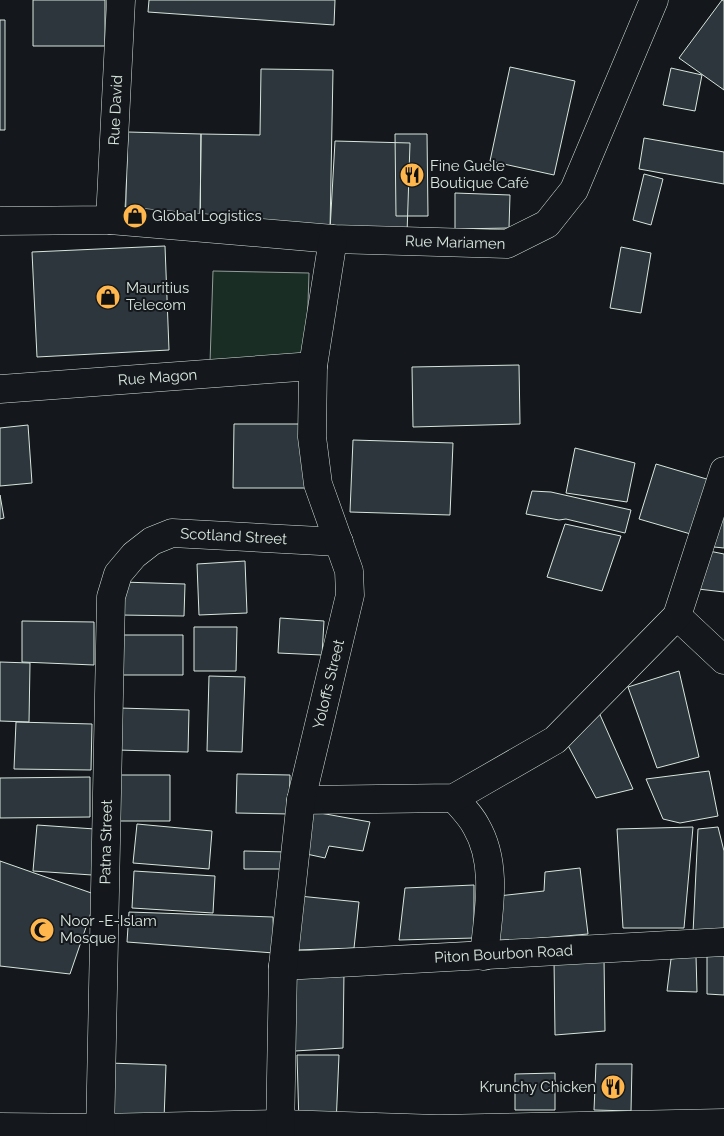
<svg xmlns="http://www.w3.org/2000/svg" width="724" height="1136" font-family="Raleway,sans-serif">
  <style>
    .green { fill: #1a2d24; stroke: #939e99 }
    .building { fill: #2c363c; stroke: #d8e6dc }
    .lines { fill: none; stroke-linecap: round; stroke-linejoin: round }
    .minor-casing { stroke: #d8e6dc; stroke-width: 29 }
    .primary-casing { stroke: #d8e6dc; stroke-width: 29 }
    .minor { stroke: #14181c; stroke-width: 28 }
    .primary { stroke: #14181c; stroke-width: 28 }
    .labels { text-anchor: middle; stroke-width: 4; stroke-linejoin: round; paint-order: stroke }
    .street-label { font-size: 15px; fill: #d8e6dc; stroke: #14181c }
    .poi-label { font-size: 15px; fill: #d8e6dc; stroke: #14181c; text-anchor: start }
  </style>
  <rect width="100%" height="100%" fill="#14181c"/>
  <path class="green" d="M213 271 309 273 306 365 210 363Z"/>
  <path class="building" d="M33 0H105V46H33Z
    M149 0H335L334 25 148 12Z
    M722 0 724 1V90L679 58Z
    M0 20H5V130H0Z
    M510 67 575 81 554 175 490 161Z
    M671 68 702 75 695 111 663 105Z
    M261 69 333 70 330 230 200 229 201 134 260 135Z
    M128 132 201 134 200 229H125Z
    M395 134H427L428 216H396Z
    M644 138 724 152V184L639 169Z
    M335 141 410 143 407 234 330 230Z
    M644 174 663 179 651 225 633 220Z
    M455 193 510 195 509 228 455 229Z
    M165 246 169 350 37 357 32 252Z
    M621 247 651 253 641 313 610 308Z
    M519 365 520 424 413 427 412 367Z
    M234 424H309V488H233Z
    M28 425 32 483 0 486V428Z
    M353 440 453 443 450 515 350 512Z
    M575 448 635 463 627 502 566 493Z
    M656 464 710 480 694 535 639 519Z
    M532 491 551 492 631 510 625 533 566 519 559 520 526 514Z
    M0 495 4 518 0 519Z
    M724 495V548L714 547Z
    M565 524 621 536 602 591 547 577Z
    M704 550 724 554V592L698 589Z
    M245 561 247 613 199 615 197 564Z
    M122 582 185 584 184 616 121 615Z
    M280 618 324 621 322 655 278 653Z
    M22 621 94 622V665L22 662Z
    M194 627H237L236 671H194Z
    M114 635H183V675H114Z
    M0 662 30 663 29 722 0 721Z
    M679 671 699 757 657 768 628 687Z
    M209 676 245 677 242 752 207 751Z
    M119 708 189 710 188 752 117 750Z
    M597 708 633 789 596 798 563 736Z
    M16 722 92 724 91 770 14 769Z
    M709 771 718 816 680 823 663 819 646 779Z
    M237 774 290 775 289 814 236 813Z
    M116 775H170V821H116Z
    M90 777V817L0 818V778Z
    M309 811 370 822 363 851 329 846 325 858 302 853Z
    M137 824 212 831 209 869 133 863Z
    M37 825 95 829 92 875 33 871Z
    M693 827 684 928H623L617 829Z
    M718 827 724 851V932L693 933 698 829Z
    M244 851 288 852 286 869H244Z
    M0 861 97 895 70 974 0 966Z
    M580 868 588 934 496 942 489 897 544 891 545 872Z
    M134 871 215 876 213 913 132 908Z
    M474 885V938L399 940 405 888Z
    M299 896 359 902 354 948 296 950Z
    M129 912 273 917 274 953 127 942Z
    M724 953V995L707 994V954Z
    M696 956 697 992 667 991 671 959Z
    M604 958 605 1031 555 1035 554 959Z
    M296 968 344 971 343 1048 295 1051Z
    M297 1055H339L336 1125 299 1124Z
    M109 1063 166 1065 164 1120 107 1118Z
    M596 1064H632L631 1111 594 1110Z
    M555 1073V1110H515V1074Z"/>
  <g class="lines">
    <defs>
      <g id="minor">
        <path id="s1" d="M110 220 333 239 507 244 547 224 574 190 654 0"/>
        <path id="s2" d="M0 389 313 366"/>
        <path d="M677 616 724 660"/>
        <path d="M454 798C462 807 471 816 476 826 499 865 488 914 484 956"/>
        <path d="M301 800 454 798 555 740 677 616 724 471"/>
        <path id="s3" d="M283 966 724 942"/>
        <path d="M0 1127 100 1128 281 1124 438 1129 724 1123"/>
        <path id="s4" d="M100 1136 111 597 118 574 134 555 152 541 172 533 339 542"/>
        <path id="s5" d="M280 1136 283 966 301 800 350 595 349 571 318 484 312 437 313 366 333 239"/>
      </g>
      <g id="primary">
        <path id="s6" d="M0 221 110 220 121 0"/>
      </g>
    </defs>
    <use href="#minor" class="minor-casing"/>
    <use href="#primary" class="primary-casing"/>
    <use href="#minor" class="minor"/>
    <use href="#primary" class="primary"/>
  </g>
  <defs>
    <symbol id="restaurant-disc" viewBox="-11 -11 22 22"><circle r="9.5" fill="#ffb74d" stroke="#14181c"/><path d="M-5-6h1v4h1v-4h1v4h1v-4h1v5L-1.5 .5V6h-2V.5L-5-1ZM5-6V6H3V1.5H1.5Q1.5-4 5-6Z" fill="#111"/></symbol>
    <symbol id="shop-disc" viewBox="-11 -11 22 22"><circle r="9.5" fill="#ffb74d" stroke="#14181c"/><path d="M-5-2.5h2.3a2.7 3.5 0 0 1 5.4 0H5L5.5 6h-11ZM-1.5-2.5h3a1.5 2.3 0 0 0-3 0Z" fill="#111"/></symbol>
    <symbol id="mosque-disc" viewBox="-11 -11 22 22"><circle r="9.5" fill="#ffb74d" stroke="#14181c"/><path d="M3.5-4.9A6 6 0 1 0 3.5 4.9A5 5 0 1 1 3.5-4.9Z" fill="#111"/></symbol>
  </defs>
  <g fill-rule="evenodd">
    <use href="#restaurant-disc" x="398" y="161" width="28" height="28"/>
    <use href="#shop-disc" x="121" y="202" width="28" height="28"/>
    <use href="#shop-disc" x="94" y="283" width="28" height="28"/>
    <use href="#mosque-disc" x="28" y="916" width="28" height="28"/>
    <use href="#restaurant-disc" x="599" y="1073" width="28" height="28"/>
  </g>
  <g class="labels">
    <g class="street-label">
      <text dy="5" stroke="none"><textPath href="#s6" startOffset="220">Rue David</textPath></text>
      <text dy="5" stroke="none"><textPath href="#s1" startOffset="346">Rue Mariamen</textPath></text>
      <text dy="5" stroke="none"><textPath href="#s2" startOffset="158">Rue Magon</textPath></text>
      <text dy="5" stroke="none"><textPath href="#s4" startOffset="694">Scotland Street</textPath></text>
      <text dy="5" stroke="none"><textPath href="#s5" startOffset="456">Yoloffs Street</textPath></text>
      <text dy="5" stroke="none"><textPath href="#s4" startOffset="294">Patna Street</textPath></text>
      <text dy="5" stroke="none"><textPath href="#s3" startOffset="221">Piton Bourbon Road</textPath></text>
    </g>
    <g class="poi-label">
      <text x="430" y="171">Fine Guele<tspan x="430" dy="17">Boutique Café</tspan></text>
      <text x="152" y="221">Global Logistics</text>
      <text x="126" y="293">Mauritius<tspan x="126" dy="17">Telecom</tspan></text>
      <text x="60" y="926">Noor -E-Islam<tspan x="60" dy="17">Mosque</tspan></text>
      <text x="596" y="1092" text-anchor="end">Krunchy Chicken</text>
    </g>
  </g>
</svg>
